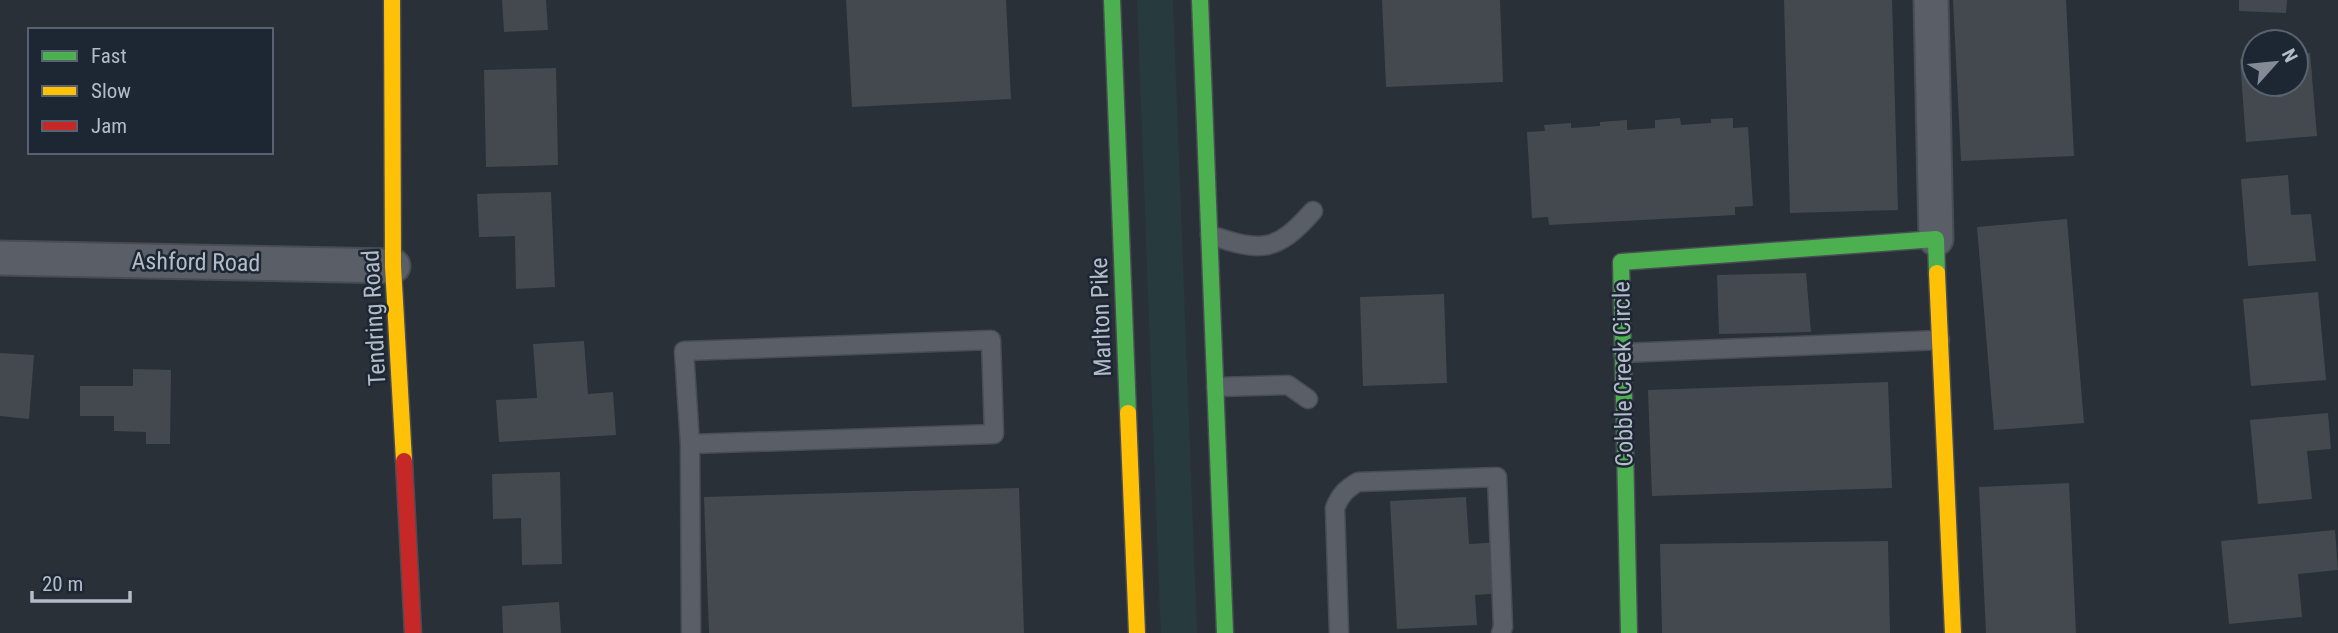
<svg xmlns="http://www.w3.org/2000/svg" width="2338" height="633" font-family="'Roboto Condensed',sans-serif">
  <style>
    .green { fill: #273a3e }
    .building { fill: #444950 }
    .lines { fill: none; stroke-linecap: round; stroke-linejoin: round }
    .lane-casing { stroke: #484c53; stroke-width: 21 }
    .street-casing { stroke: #484c53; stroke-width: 37 }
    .fast-casing { stroke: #484c53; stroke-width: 19 }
    .slow-casing { stroke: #484c53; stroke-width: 19 }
    .jam-casing { stroke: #484c53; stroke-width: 19 }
    .lane { stroke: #5a5e66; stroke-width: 18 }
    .street { stroke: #5a5e66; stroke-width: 33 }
    .fast { stroke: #4caf50; stroke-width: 16 }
    .slow { stroke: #ffc107; stroke-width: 16 }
    .jam { stroke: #c62828; stroke-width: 16 }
    .labels { text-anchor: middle; stroke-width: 5; stroke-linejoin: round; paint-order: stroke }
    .street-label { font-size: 24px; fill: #b4bcc9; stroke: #1d2633 }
  </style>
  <rect width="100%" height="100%" fill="#2a3038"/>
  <path class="green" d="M1137 0H1173L1197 633H1161L1160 615Z"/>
  <path class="building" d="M502 0H546L548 30 504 32Z
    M846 0H1006L1011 99 852 107Z
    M1382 0H1500L1503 82 1386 87Z
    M1784 0H1892L1898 210 1790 213Z
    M1953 0H2066L2074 156 1961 161Z
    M2239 0H2287L2286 13 2239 11Z
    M2310 53 2317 136 2246 142 2240 59 2254 58V84H2296V54Z
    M556 68 558 165 486 167 484 70Z
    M1680 118 1681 125 1711 123V119L1733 118V128L1748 127 1753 206 1735 207V215L1549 225 1548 217 1532 218 1527 132 1545 131 1544 125 1571 123V128L1600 126V122L1627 120V130L1655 128V120Z
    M2288 175 2291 215 2311 214 2316 261 2248 266 2241 179Z
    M551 192 555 287 516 289 515 236 479 237 477 194Z
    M2067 219 2084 423 1994 430 1977 227Z
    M1806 273 1811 332 1719 334 1717 275Z
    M2318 292 2326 380 2251 386 2243 299Z
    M1444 294 1447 383 1363 386 1360 297Z
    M584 341 588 394 613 392 616 435 499 442 496 400 537 398 533 344Z
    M0 353 34 355 29 419 0 416Z
    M133 369 171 370 170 444H146V432L114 431V416H80V386H133Z
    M1888 382 1892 488 1652 496 1648 390Z
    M2328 413 2331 449 2307 451 2312 499 2258 504 2250 420Z
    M560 472 562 564 522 565 521 518 493 519 492 474Z
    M2069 483 2076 633H1986L1979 487Z
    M1019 488 1024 633H709L704 497Z
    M1466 497 1469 544 1501 542 1504 593 1475 595 1477 625 1397 629 1390 501Z
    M2335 530 2338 570 2298 574 2302 617 2229 624 2221 541Z
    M1888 541 1890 633H1662L1660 544Z
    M559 602 561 633H503L502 606Z"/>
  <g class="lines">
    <defs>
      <path id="lane" d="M1210 235C1261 252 1276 253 1313 211
        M1623 353 1940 340
        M1216 387 1288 385 1308 399
        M690 444 994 434 991 340 684 351 690 444 691 633
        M1339 633 1335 508C1340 495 1346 489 1358 482L1497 477 1503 627 1501 633"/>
      <path id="street" d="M1931 0 1936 239
        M0 258 393 266"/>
      <path id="fast" d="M1112 0 1128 413
        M1200 0 1225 633
        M1629 633 1621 262 1936 239 1937 273"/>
      <path id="slow" d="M392 0 393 266 404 461
        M1937 273 1953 633
        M1128 413 1137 633"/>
      <path id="jam" d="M404 461 413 633"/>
    </defs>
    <use href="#lane" class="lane-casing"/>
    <use href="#street" class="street-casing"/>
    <use href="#fast" class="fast-casing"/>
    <use href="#slow" class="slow-casing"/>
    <use href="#jam" class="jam-casing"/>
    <use href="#lane" class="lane"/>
    <use href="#street" class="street"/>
    <use href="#fast" class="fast"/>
    <use href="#slow" class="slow"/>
    <use href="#jam" class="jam"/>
  </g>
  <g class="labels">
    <g class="street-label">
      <text transform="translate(196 262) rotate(1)" y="8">Ashford Road</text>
      <text transform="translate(1101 317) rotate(-92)" y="8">Marlton Pike</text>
      <text transform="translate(374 318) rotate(-93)" y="8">Tendring Road</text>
      <text transform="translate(1623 374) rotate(-91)" y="8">Cobble Creek Circle</text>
    </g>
  </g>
  <rect x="28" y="28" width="245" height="126" fill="#1d2633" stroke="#59626f" stroke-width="2"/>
  <rect x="42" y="51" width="35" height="10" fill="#4caf50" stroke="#59626f" stroke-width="2"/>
  <text x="91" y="63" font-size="21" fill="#b4bcc9">Fast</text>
  <rect x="42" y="86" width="35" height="10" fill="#ffc107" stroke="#59626f" stroke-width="2"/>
  <text x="91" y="98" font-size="21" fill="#b4bcc9">Slow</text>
  <rect x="42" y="121" width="35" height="10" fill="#c62828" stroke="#59626f" stroke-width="2"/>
  <text x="91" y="133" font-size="21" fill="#b4bcc9">Jam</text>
  <g transform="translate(2275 63) rotate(63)"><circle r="33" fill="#1d2633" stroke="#59626f" stroke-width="2"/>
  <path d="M0-5L12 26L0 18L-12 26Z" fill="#848b96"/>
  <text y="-10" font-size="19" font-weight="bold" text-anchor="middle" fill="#b4bcc9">N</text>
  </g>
  <path d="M32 591v10h98v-10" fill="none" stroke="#b4bcc9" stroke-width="3.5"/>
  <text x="42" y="591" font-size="21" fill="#b4bcc9" stroke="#1d2633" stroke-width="5" paint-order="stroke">20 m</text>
</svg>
